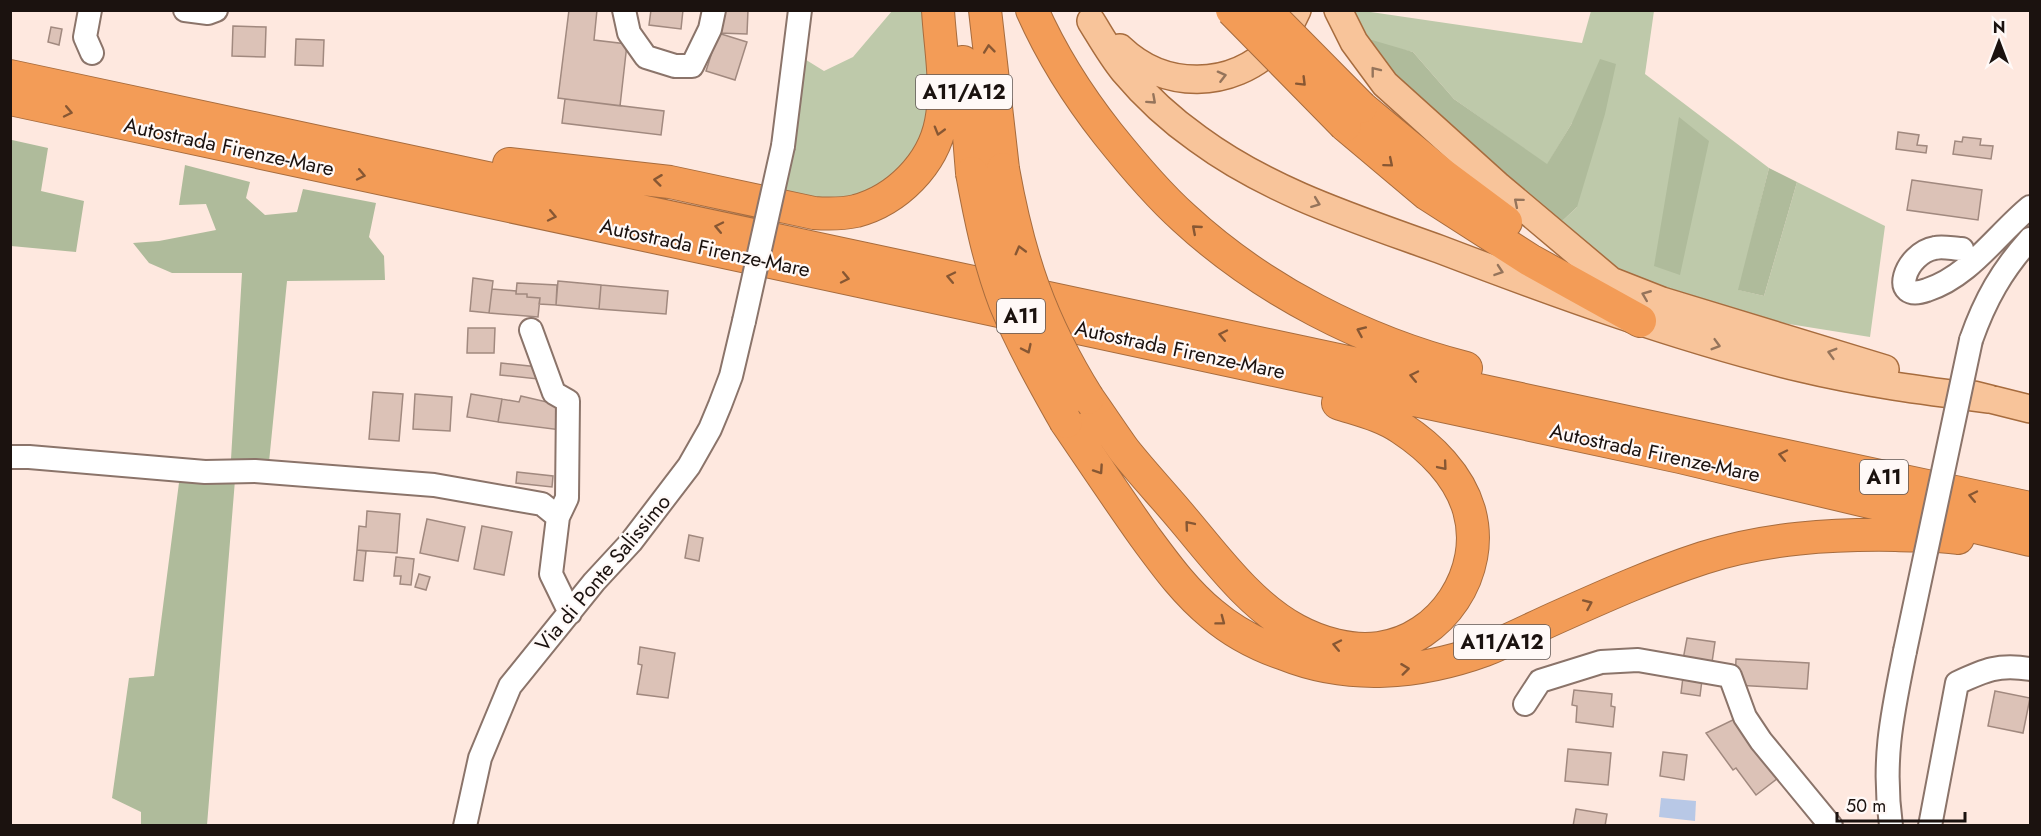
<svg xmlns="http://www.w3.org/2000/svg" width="2041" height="836" font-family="Jost,sans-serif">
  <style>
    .green { fill: #bec9aa }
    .forest { fill: #afbb9b }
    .water { fill: #b8c8e6 }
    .building { fill: #dcc2b7; stroke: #a1897f; stroke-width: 1.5 }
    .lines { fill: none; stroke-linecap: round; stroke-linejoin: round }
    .minor-casing { stroke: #8b746a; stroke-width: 26 }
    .major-casing { stroke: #a76c3e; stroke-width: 30 }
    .highway-casing { stroke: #a76c3e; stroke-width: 34 }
    .minor { stroke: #fff; stroke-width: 22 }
    .major { stroke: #f8c49a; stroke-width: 27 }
    .highway { stroke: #f39c57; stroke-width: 32 }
    .minor-bridge-casing { stroke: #8b746a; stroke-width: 26; stroke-linecap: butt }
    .highway-bridge-casing { stroke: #a76c3e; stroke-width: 34; stroke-linecap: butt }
    .minor-bridge { stroke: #fff; stroke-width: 22 }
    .highway-bridge { stroke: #f39c57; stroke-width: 32 }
    .oneway { stroke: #875733 }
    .oneway2 { stroke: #95745b }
    .labels { text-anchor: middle; stroke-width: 4.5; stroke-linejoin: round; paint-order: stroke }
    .shield { fill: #fff9f7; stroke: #5f5755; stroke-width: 1.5 }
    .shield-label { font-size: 20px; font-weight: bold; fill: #1b120f }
    .street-label { font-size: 21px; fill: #1b120f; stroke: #fff9f7 }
  </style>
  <rect width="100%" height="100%" fill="#fee8df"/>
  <path class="green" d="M892 11H923L931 117 899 178 866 196 815 198 784 191 803 58 824 71 853 57Z
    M1352 11H1364L1582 43 1591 11H1654L1645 74 1769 168 1739 290 1764 296 1797 182 1885 226 1870 337 1738 316 1651 286 1607 263 1558 225 1577 207 1572 123 1547 165 1454 99 1413 52 1363 41Z"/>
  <path class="forest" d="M1372 40 1413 52 1454 99 1547 164 1572 123 1600 59 1616 64 1605 114 1577 207 1558 225 1390 75 1363 41Z
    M1679 117 1709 141 1680 275 1654 266Z
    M12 140 48 148 41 191 84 201 76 252 11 246Z
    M185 165 250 182 246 198 265 215 297 212 303 189 376 203 369 237 384 256 385 280 287 281 269 462 231 459 242 273H172L149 263 133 243 159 241 216 230 206 204 179 205Z
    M1769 168 1797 182 1764 296 1738 290Z
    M180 475 235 480 207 825H141V812L112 798 129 678 154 676Z"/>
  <path class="water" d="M1661 798 1696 801 1695 821 1659 817Z"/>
  <path class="building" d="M569 10H597L594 40 627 44 620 106 558 98Z
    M651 10H683L681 29 649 25Z
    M719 10H748L747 34 718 33Z
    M233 26 266 27 265 57 232 56Z
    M51 27 62 29 59 45 48 42Z
    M718 33 747 42 735 80 706 71Z
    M296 39 324 40 323 66 295 65Z
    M565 99 664 111 661 135 562 123Z
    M1898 132 1919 135 1917 145 1927 146 1926 153 1896 149Z
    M1963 137 1981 139 1980 145 1993 146 1991 159 1953 154 1955 141 1962 142Z
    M1912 180 1982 190 1978 220 1907 210Z
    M473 278 493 281 489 313 470 311Z
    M558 281 601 285 599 309 556 305Z
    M517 283 557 285 556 305 539 304 540 298 527 297V294H516Z
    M601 285 668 291 666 314 599 309Z
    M492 289 516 291V294H527V297L540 298 538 317 489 313Z
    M468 328H495L494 353H467Z
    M501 363 539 367 538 379 500 375Z
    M373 392 403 394 399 441 369 439Z
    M415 394 452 397 450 431 413 429Z
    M471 394 502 399 498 422 467 417Z
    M521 396 564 406 561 430 498 422 502 399 519 402Z
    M517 472 553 476 552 487 516 483Z
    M367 511 400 514 397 553 357 550 359 526 366 527Z
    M427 519 465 527 458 561 420 553Z
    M482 526 512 532 504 575 474 569Z
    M689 535 703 538 699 561 685 558Z
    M357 550 366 551 363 581 354 580Z
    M396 557 414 559 411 585 400 584 401 576H394Z
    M419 574 430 577 426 590 415 587Z
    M1687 638 1715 642 1711 669 1682 665Z
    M640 647 675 653 668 698 637 694 642 665 638 664Z
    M1736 659 1809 663 1807 689 1735 685Z
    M1683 677 1702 680 1700 696 1681 693Z
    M1574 690 1612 694 1611 706 1615 707 1613 727 1576 722 1577 706 1572 705Z
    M1995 691 2030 698 2023 733 1988 726Z
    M1741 716 1778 778 1756 795 1736 768 1733 770 1706 733Z
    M1568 749 1611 753 1608 785 1565 781Z
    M1663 752 1687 755 1684 780 1660 776Z
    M1576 809 1607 814 1605 826H1573Z"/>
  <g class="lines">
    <defs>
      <path id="minor" d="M90 10 85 37 92 53
        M185 10 208 13 216 10
        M624 10 629 33 646 57 675 66H692L710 29 714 10
        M783 146 800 10
        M1962 249C1954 249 1943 246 1935 248 1905 253 1888 304 1927 290 1970 276 1997 234 2030 207
        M531 330 554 393 568 401 567 498 558 517
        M1971 340C1985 300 2002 270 2030 239
        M10 457H29L205 472 255 471 434 485 542 504 558 517 551 574 570 613
        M1525 704 1540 681 1601 662 1638 660 1730 676 1745 717 1761 741 1831 826
        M465 826 480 758 510 686 594 582 631 542 689 466 710 429 720 405 731 376 744 321
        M1891 826C1882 760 1892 715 1905 651
        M1930 826 1957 683C1985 670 1998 664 2030 669"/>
      <path id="major" d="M1338 10 1354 42 1385 84 1497 185 1611 281 1662 301 1885 369
        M1091 21C1101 37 1111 55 1124 71 1145 96 1171 120 1198 139 1270 192 1356 219 1439 249 1557 294 1678 338 1801 368 1863 383 1926 391 1989 399
        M1120 48C1164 90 1231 90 1275 46 1284 37 1291 23 1297 10
        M1974 395 2030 409"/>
      <path id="highway" d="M985 10 1003 169
        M1032 10C1052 55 1078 96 1108 134 1132 164 1156 193 1184 218 1262 290 1364 342 1466 368
        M963 62 972 173
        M10 76 2030 508
        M10 99 1680 457 2030 540
        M1361 107 1443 175 1506 222
        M1345 125 1427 194 1530 260 1640 321
        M509 164 670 182 814 213C828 214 842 214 856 211 897 200 933 164 941 122 948 86 940 46 938 10
        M1088 398C1100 415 1112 433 1124 450 1143 474 1164 496 1183 519 1216 558 1250 605 1296 630 1320 643 1351 652 1379 648 1441 640 1487 572 1469 510 1459 475 1430 447 1401 428 1382 415 1359 410 1338 403
        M1066 422C1092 460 1118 499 1145 537 1165 564 1185 592 1212 614 1233 632 1258 645 1284 654 1349 680 1419 674 1485 650 1510 640 1535 627 1560 616 1607 595 1654 574 1703 558 1766 538 1831 534 1896 535 1917 536 1938 535 1958 538"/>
    </defs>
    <use href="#minor" class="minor-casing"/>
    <use href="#major" class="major-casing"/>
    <use href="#highway" class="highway-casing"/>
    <use href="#minor" class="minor"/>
    <use href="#major" class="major"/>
    <use href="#highway" class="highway"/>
    <defs>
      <path id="minor-bridge" d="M744 321 783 146
        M1905 651 1971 340"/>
      <path id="highway-bridge" d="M1232 10 1345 125
        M1265 10 1361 107
        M1003 169C1019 258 1040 321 1088 398
        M972 173C980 217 989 261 1005 303 1022 344 1044 383 1066 422"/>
    </defs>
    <use href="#minor-bridge" class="minor-bridge-casing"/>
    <use href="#highway-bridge" class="highway-bridge-casing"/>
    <use href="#minor-bridge" class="minor-bridge"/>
    <use href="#highway-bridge" class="highway-bridge"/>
  </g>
  <defs><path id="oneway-chevron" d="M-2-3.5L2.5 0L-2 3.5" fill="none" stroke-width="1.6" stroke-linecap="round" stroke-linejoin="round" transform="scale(1.5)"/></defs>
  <g class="oneway">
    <use href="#oneway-chevron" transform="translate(989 49) rotate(-96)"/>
    <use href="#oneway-chevron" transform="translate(1302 82) rotate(45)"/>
    <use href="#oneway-chevron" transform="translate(68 112) rotate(12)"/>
    <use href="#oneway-chevron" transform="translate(939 131) rotate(106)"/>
    <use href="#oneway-chevron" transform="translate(1389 163) rotate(40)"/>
    <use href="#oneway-chevron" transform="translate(361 175) rotate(12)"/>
    <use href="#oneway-chevron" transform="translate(658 180) rotate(-173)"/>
    <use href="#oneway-chevron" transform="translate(552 216) rotate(12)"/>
    <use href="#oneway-chevron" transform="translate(719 227) rotate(-168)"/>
    <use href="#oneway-chevron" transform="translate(1196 229) rotate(-139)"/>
    <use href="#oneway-chevron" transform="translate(1020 250) rotate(-105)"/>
    <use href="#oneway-chevron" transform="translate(951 277) rotate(-168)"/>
    <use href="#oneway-chevron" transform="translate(845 278) rotate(12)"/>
    <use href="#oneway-chevron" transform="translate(1361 331) rotate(-156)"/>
    <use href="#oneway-chevron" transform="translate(1223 335) rotate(-168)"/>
    <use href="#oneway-chevron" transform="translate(1027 349) rotate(65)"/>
    <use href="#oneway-chevron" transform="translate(1414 376) rotate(-168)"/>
    <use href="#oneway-chevron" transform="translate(1783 455) rotate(-168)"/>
    <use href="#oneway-chevron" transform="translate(1443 466) rotate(50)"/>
    <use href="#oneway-chevron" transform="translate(1099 470) rotate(56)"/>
    <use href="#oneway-chevron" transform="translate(1973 496) rotate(-168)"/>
    <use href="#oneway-chevron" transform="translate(1189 525) rotate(-130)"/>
    <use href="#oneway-chevron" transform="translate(1588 604) rotate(-24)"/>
    <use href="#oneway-chevron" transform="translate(1221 621) rotate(37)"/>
    <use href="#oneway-chevron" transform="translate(1337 645) rotate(-168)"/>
    <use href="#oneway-chevron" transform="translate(1405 669) rotate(-7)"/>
  </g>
  <g class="oneway2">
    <use href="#oneway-chevron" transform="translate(1375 71) rotate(-128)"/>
    <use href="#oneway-chevron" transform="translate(1222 76) rotate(-14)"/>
    <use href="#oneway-chevron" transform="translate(1152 100) rotate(42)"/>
    <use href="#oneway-chevron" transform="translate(1518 202) rotate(-140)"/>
    <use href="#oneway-chevron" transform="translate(1316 203) rotate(21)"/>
    <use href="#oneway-chevron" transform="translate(1499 271) rotate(19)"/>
    <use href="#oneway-chevron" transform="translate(1646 295) rotate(-158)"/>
    <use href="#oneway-chevron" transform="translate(1716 345) rotate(16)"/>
    <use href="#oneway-chevron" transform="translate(1832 353) rotate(-164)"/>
  </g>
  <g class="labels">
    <g class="shield">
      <rect x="916" y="75" width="96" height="34" rx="4.5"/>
      <rect x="997" y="299" width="48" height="34" rx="4.5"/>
      <rect x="1860" y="460" width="48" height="34" rx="4.5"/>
      <rect x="1454" y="625" width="96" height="34" rx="4.5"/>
    </g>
    <g class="shield-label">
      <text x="964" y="99">A11/A12</text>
      <text x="1021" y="323">A11</text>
      <text x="1884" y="484">A11</text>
      <text x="1502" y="649">A11/A12</text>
    </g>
    <g class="street-label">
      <text transform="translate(229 147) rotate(12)" y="7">Autostrada Firenze-Mare</text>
      <text transform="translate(705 248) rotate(12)" y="7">Autostrada Firenze-Mare</text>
      <text transform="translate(1180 350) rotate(12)" y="7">Autostrada Firenze-Mare</text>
      <text transform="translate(1655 453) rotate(12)" y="7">Autostrada Firenze-Mare</text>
      <text transform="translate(603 573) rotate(-50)" y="7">Via di Ponte Salissimo</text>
    </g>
  </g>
  <rect width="2041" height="836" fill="none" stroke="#1b120f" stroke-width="24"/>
  <g transform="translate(1999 42)" stroke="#fff9f7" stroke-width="4.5" paint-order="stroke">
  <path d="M0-4.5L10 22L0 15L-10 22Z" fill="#1b120f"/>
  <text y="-9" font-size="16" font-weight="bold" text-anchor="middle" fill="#1b120f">N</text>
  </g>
  <path d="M1837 812v9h128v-9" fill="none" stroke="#1b120f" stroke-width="3"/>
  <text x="1846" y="812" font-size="18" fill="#1b120f" stroke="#fff9f7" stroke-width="4.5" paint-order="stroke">50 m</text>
</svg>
